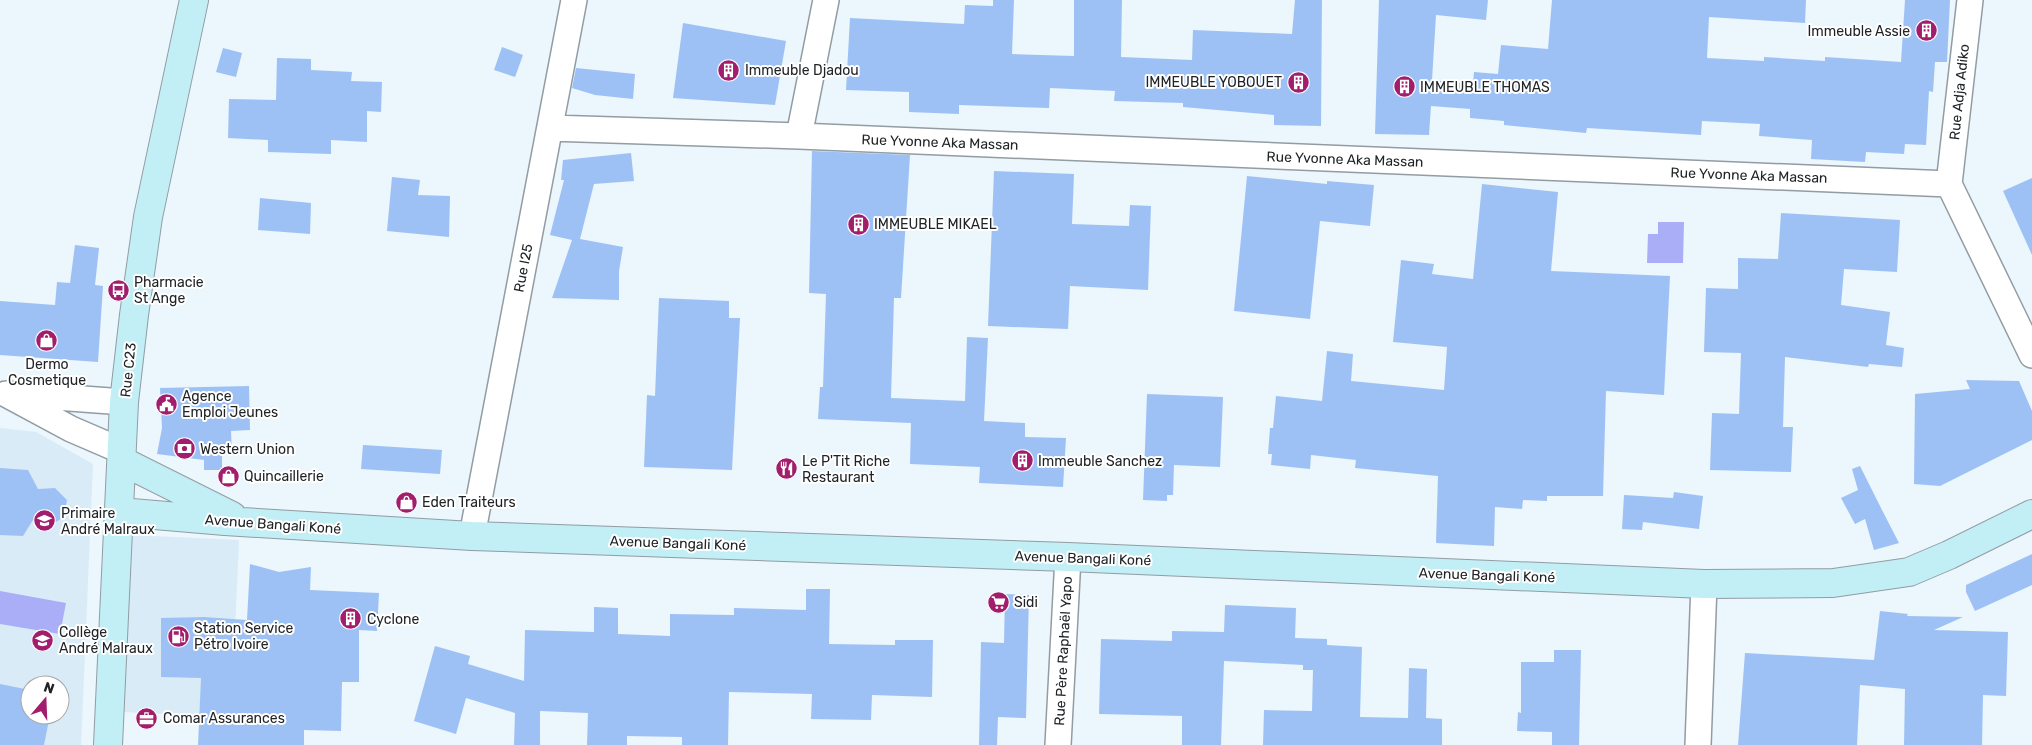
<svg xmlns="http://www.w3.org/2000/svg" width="2032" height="745" font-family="Rubik,sans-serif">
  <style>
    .built { fill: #d9ebf7; fill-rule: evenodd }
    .water { fill: #aaaef7 }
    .building { fill: #9ec1f5 }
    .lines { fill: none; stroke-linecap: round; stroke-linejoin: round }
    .street-casing { stroke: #929ca3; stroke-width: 28 }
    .secondary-casing { stroke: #929ca3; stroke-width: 30 }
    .street { stroke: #fff; stroke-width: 25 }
    .secondary { stroke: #c2eef5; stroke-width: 28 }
    .labels { text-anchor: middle; stroke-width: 4; stroke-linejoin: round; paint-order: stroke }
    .poi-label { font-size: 14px; fill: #202427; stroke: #fff; text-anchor: start }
    .street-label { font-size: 14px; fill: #202427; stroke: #fff }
  </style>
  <rect width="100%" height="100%" fill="#ebf6fd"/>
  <path class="built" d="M0 428 36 432 93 464 81 745H0ZM30 685H60V715H30Z
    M131 535 239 540 231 717 123 712Z"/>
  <path class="water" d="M1658 222H1684L1683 263H1647L1648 234H1658Z
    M0 591 66 603 60 634 0 624Z"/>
  <path class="building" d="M993 0H1014L1012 54 1074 56V0H1122L1121 57 1192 60 1193 30 1292 34 1295 0H1322L1321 126 1274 125V115L1183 107V103L1114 101 1115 91 1050 88 1049 108 959 105V114L909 112V92L846 90 850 18 964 24 965 5 993 6Z
    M1379 0H1488L1486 20 1436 15 1432 80 1473 84 1474 72 1498 74 1501 45 1548 49 1552 0H1806L1805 23 1709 17 1707 58 1764 61V57L1825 61V57L1901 62 1905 0H1950L1947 62H1935L1933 92 1929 91 1926 145 1905 144 1904 154 1866 152 1865 162 1811 159 1812 140 1759 136 1760 124 1702 121 1701 135 1587 128 1586 133 1504 125V121L1470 118V109L1431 106 1429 135 1375 134Z
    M683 23 786 41 775 105 673 98Z
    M502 47 523 55 515 77 494 70Z
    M223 48 242 53 236 77 216 72Z
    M277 58 311 59V70L352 72 351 81 382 82 381 112 367 111V142L331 140V154L268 152V140L228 138 229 99 276 100Z
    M576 68 635 74 633 99 595 95 572 88Z
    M812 151 910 155 901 298H894L891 398 965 401 967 337 988 338 984 421 1025 423V437L1066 438 1063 487 979 483 980 467 910 464 911 423 818 419 820 387H823L826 294 809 293Z
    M631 153 634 181 594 184 580 239 623 247 619 271V300L552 298 572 240 550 235 564 180H561L563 160Z
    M994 171 1074 174 1072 224 1129 226 1130 205 1151 206 1148 290 1070 286 1068 329 988 326Z
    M1247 176 1327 184V181L1374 185 1370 226 1320 221 1310 319 1234 311Z
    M392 177 420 180 418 195 450 196 449 237 387 231Z
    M2032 178V255L2003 191Z
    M1482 184 1558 192 1551 271 1670 276 1664 395 1606 391 1603 496H1547V501L1523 500 1522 509 1495 507 1494 546 1436 543 1438 476 1355 468 1356 460 1311 455 1310 469 1271 465 1272 454H1268L1270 428H1273L1276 396 1322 401 1327 351 1353 354 1351 381 1444 390 1447 347 1393 342 1401 260 1434 264 1432 274 1473 279Z
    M260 198 311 203 310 234 258 230Z
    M1781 213 1900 220 1897 272 1844 269 1841 305 1890 312 1886 345 1904 348 1902 367 1869 364 1868 367 1785 357 1783 427H1793L1791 472 1710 470 1712 413 1739 414 1741 353 1704 352 1706 288 1738 289V258L1778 259Z
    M75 245 99 248 95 285 103 286 98 362 0 355V301L55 305 57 282 70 283Z
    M659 298 729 301V318H740L732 470 644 467 647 395 655 396Z
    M1966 380 2019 381 2032 411V440L1940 486 1914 484 1915 394 1970 389Z
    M249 386 250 430 231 431 232 455H222V470H204V460L157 454 162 428 160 388Z
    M1147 394 1223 397 1220 467 1174 465 1173 495H1167V501L1143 500Z
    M363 445 442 450 440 474 361 469Z
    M1860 466 1882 510 1899 543 1874 550 1865 519 1855 524 1841 498 1858 490 1852 469Z
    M0 468 28 470 38 489 55 488 67 500 64 517 49 526 33 520 23 536 0 535Z
    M1674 492 1703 496 1699 529 1643 522 1642 530 1622 529 1624 495 1673 498Z
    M2032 554V585L1975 611 1966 592V585Z
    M250 564 279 572 311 567 310 590 379 593 377 631 359 630V682H342L341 731 304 730V745H198L201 678 161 677V618L204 617 247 620Z
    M806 589H830L829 644 895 645V640H933L932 697 872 695 871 720 811 719 812 694 729 692 728 745H682V737L627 736V745H587L588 713 540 711V745H514L515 713 466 698 456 734 414 721 435 646 470 656 468 664 524 681 525 630 594 632V607L618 608V634L670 636V614L734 615V608L806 610Z
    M1005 594 1029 595 1026 718 998 717 997 745H979L981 642 1004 643Z
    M1225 605 1296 608 1295 638 1327 639V645L1362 647 1360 717 1408 718 1409 668 1427 669 1426 718 1442 719V745H1263L1264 710 1312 711 1313 670H1303V665L1224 661 1221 745H1182V716L1099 714 1101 639 1172 641V631L1224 632Z
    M1880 611 1908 614 1907 616 1963 617 1934 630 2008 632 2006 696 1983 695 1982 745H1904L1905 689 1860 685 1857 745H1738L1745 653 1874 660Z
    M1554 650H1581L1579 745H1552V732L1517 731 1518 712 1521 713V662H1554Z
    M0 684 30 690V715H50L44 745H0Z"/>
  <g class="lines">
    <defs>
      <path id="street" d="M550 128 799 136 1949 184 2032 355
        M799 136 826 0
        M1949 184 1970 0
        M6 394 71 429 122 451
        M15 394 124 402
        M472 536 574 0
        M1058 745 1068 557
        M1698 745 1704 584"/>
      <path id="secondary" d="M122 461 232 516
        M120 512 225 521 472 536 1068 557 1704 584 1833 583 1909 572 1949 555 2032 514
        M108 745 124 402 134 315 148 217 194 0"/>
    </defs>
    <use href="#street" class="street-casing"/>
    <use href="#secondary" class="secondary-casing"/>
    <use href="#street" class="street"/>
    <use href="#secondary" class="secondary"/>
  </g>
  <defs>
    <symbol id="building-disc" viewBox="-11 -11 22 22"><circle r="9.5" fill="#a21d6b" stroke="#fff"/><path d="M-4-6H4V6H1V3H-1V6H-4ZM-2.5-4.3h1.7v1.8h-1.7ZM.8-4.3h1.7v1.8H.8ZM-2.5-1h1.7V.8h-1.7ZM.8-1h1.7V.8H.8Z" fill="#fff"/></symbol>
    <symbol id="bus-disc" viewBox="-11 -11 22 22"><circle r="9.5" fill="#a21d6b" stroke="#fff"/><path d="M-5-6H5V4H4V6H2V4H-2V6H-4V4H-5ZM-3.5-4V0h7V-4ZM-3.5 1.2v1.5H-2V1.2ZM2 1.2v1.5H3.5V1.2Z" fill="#fff"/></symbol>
    <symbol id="shop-disc" viewBox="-11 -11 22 22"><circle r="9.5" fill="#a21d6b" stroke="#fff"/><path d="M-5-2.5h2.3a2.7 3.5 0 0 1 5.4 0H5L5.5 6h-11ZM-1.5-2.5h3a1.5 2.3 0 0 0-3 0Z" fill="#fff"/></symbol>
    <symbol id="civic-disc" viewBox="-11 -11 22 22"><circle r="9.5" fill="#a21d6b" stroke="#fff"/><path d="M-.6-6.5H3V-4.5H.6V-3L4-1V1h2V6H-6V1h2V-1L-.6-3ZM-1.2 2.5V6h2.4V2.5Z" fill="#fff"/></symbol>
    <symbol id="bank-disc" viewBox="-11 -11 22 22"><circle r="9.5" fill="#a21d6b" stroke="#fff"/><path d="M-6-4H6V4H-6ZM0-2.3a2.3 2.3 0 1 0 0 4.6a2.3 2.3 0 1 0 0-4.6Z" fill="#fff"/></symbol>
    <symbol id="restaurant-disc" viewBox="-11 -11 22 22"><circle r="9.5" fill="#a21d6b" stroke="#fff"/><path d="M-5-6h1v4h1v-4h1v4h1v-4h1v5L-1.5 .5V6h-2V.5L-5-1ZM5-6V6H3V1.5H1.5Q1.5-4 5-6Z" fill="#fff"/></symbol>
    <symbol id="school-disc" viewBox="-11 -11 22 22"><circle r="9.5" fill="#a21d6b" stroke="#fff"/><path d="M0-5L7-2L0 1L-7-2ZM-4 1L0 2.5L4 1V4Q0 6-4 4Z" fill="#fff"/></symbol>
    <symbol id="supermarket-disc" viewBox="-11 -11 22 22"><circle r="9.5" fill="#a21d6b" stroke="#fff"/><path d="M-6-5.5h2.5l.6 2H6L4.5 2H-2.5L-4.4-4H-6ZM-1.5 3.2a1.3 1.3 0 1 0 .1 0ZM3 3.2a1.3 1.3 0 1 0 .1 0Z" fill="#fff"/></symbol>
    <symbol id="fuel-disc" viewBox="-11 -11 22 22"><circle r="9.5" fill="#a21d6b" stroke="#fff"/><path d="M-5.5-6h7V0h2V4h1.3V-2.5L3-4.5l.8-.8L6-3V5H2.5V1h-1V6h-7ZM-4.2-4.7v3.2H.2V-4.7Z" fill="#fff"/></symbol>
    <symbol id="office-disc" viewBox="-11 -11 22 22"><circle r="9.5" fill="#a21d6b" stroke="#fff"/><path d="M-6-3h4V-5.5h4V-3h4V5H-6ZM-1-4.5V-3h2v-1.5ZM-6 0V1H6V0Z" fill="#fff"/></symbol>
  </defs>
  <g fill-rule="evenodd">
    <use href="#building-disc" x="1914" y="18" width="25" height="25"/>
    <use href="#building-disc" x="716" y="58" width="25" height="25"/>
    <use href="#building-disc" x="1286" y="70" width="25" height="25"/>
    <use href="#building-disc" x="1392" y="74" width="25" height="25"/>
    <use href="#building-disc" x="846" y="212" width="25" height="25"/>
    <use href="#bus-disc" x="106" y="278" width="25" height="25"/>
    <use href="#shop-disc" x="34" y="328" width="25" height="25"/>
    <use href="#civic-disc" x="154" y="392" width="25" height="25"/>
    <use href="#bank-disc" x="172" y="436" width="25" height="25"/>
    <use href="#building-disc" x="1010" y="448" width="25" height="25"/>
    <use href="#restaurant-disc" x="774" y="456" width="25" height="25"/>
    <use href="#shop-disc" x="216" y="464" width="25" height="25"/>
    <use href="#shop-disc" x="394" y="490" width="25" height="25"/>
    <use href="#school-disc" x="32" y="508" width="25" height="25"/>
    <use href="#supermarket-disc" x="986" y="590" width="25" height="25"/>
    <use href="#building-disc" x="338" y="606" width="25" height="25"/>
    <use href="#fuel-disc" x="166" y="624" width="25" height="25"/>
    <use href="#school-disc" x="30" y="628" width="25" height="25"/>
    <use href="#office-disc" x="134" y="706" width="25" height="25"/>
  </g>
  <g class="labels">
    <g class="poi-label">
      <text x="1910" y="36" text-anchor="end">Immeuble Assie</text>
      <text x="745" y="75">Immeuble Djadou</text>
      <text x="1282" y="87" text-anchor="end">IMMEUBLE YOBOUET</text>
      <text x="1420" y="92">IMMEUBLE THOMAS</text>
      <text x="874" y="229">IMMEUBLE MIKAEL</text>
      <text x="134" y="287">Pharmacie<tspan x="134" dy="16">St Ange</tspan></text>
      <text x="47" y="369" text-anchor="middle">Dermo<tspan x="47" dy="16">Cosmetique</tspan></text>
      <text x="182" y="401">Agence<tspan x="182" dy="16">Emploi Jeunes</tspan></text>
      <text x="200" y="454">Western Union</text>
      <text x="802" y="466">Le P'Tit Riche<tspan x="802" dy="16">Restaurant</tspan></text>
      <text x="1038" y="466">Immeuble Sanchez</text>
      <text x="244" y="481">Quincaillerie</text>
      <text x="422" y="507">Eden Traiteurs</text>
      <text x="61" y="518">Primaire<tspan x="61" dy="16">André Malraux</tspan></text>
      <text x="1014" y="607">Sidi</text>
      <text x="367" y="624">Cyclone</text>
      <text x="194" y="633">Station Service<tspan x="194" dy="16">Pétro Ivoire</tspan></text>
      <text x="59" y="637">Collège<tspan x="59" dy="16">André Malraux</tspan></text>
      <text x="163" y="723">Comar Assurances</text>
    </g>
    <g class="street-label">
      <text transform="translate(1959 92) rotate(-84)" y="5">Rue Adja Adiko</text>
      <text transform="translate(940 142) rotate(2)" y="5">Rue Yvonne Aka Massan</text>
      <text transform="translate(1345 159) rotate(2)" y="5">Rue Yvonne Aka Massan</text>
      <text transform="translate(1749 175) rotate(2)" y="5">Rue Yvonne Aka Massan</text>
      <text transform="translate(523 268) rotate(-79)" y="5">Rue I25</text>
      <text transform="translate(128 370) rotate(-84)" y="5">Rue C23</text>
      <text transform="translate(273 524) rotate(4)" y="5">Avenue Bangali Koné</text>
      <text transform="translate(678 543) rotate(2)" y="5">Avenue Bangali Koné</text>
      <text transform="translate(1083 558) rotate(2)" y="5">Avenue Bangali Koné</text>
      <text transform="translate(1487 575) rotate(2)" y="5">Avenue Bangali Koné</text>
      <text transform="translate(1063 651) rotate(-87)" y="5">Rue Père Raphaël Yapo</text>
    </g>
  </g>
  <g transform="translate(45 700) rotate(19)"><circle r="24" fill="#ffffff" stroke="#a6a7a9"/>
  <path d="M0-4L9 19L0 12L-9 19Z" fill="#a21d6b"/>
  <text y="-8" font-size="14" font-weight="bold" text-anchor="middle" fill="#202427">N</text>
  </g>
</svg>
